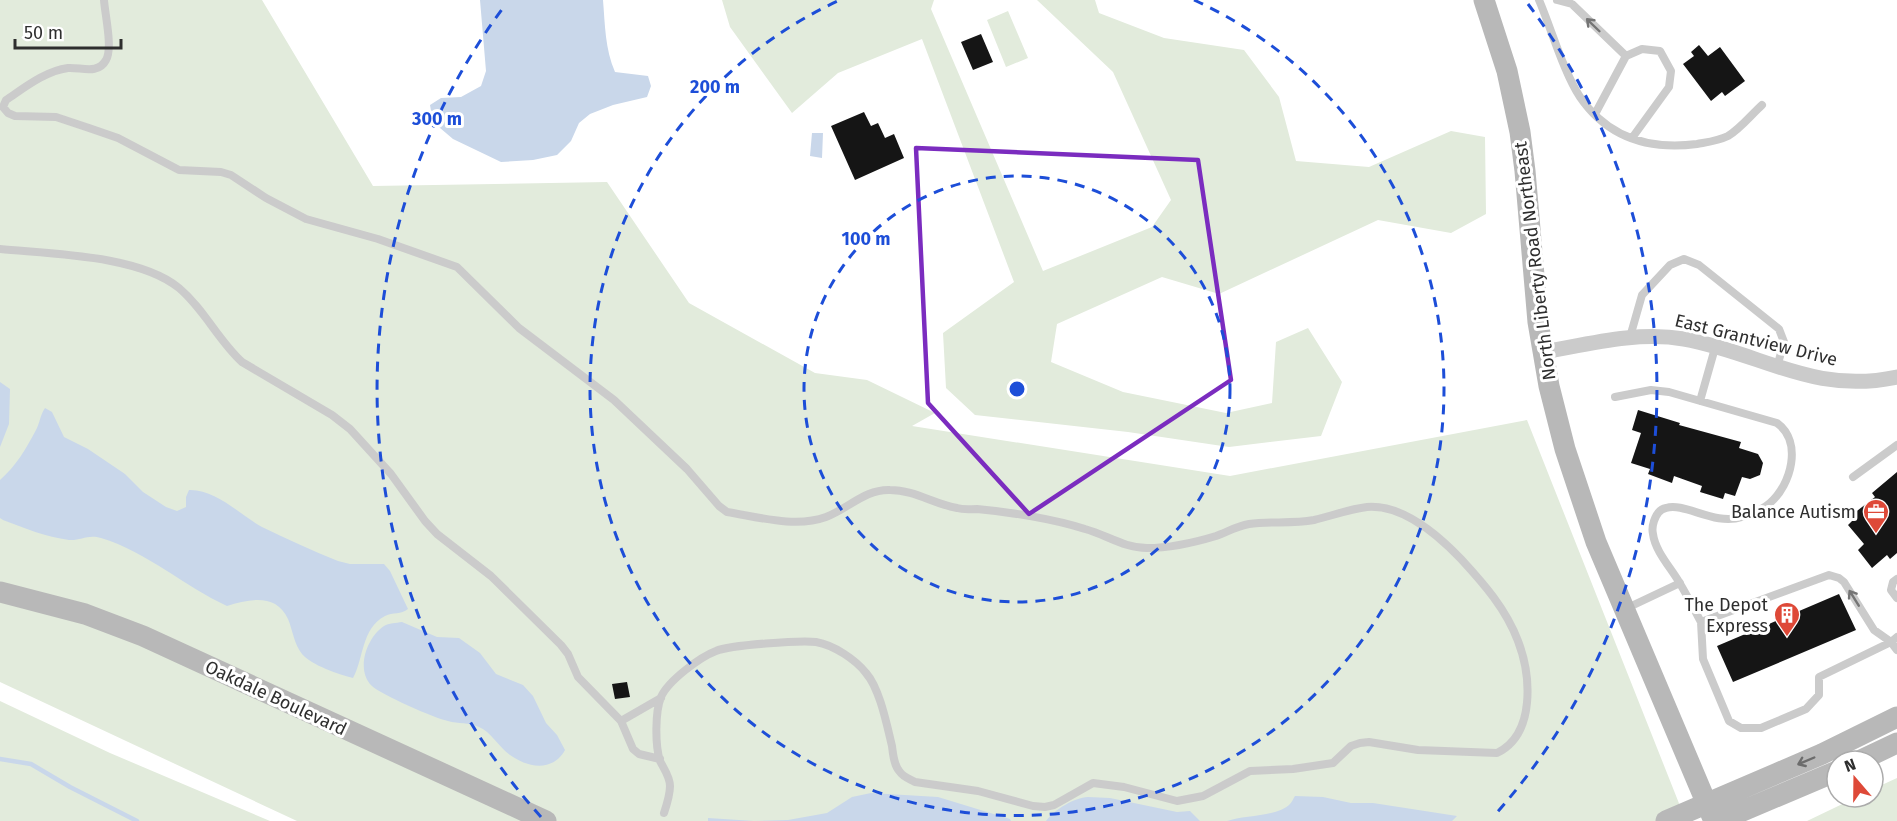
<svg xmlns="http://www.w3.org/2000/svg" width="1897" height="821" font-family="'Fira Sans',sans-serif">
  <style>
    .green { fill: #e2ebdc }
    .water { fill: #c9d7ea }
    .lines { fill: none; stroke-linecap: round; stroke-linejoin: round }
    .stream { stroke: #c9d7ea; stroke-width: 4.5 }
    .building { fill: #151515 }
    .service { stroke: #cbcbcb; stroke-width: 8 }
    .minor { stroke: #cbcbcb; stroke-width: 15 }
    .secondary { stroke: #b8b8b8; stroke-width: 21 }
    .oneway { stroke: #757575 }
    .oneway2 { stroke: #6c6c6c }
    .marked { fill: none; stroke: #7b2cbf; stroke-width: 4.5; stroke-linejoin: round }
    .ring { fill: none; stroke: #1d4ed8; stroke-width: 3; stroke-dasharray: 10 8 }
    .labels { text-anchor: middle; stroke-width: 6; stroke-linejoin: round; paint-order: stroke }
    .street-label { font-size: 18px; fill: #2e2e2e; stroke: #fff }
    .poi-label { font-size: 18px; fill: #2e2e2e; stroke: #fff; text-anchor: end }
    .centre { fill: #1d4ed8; stroke: #fff; stroke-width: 3 }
    .ring-label { font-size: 18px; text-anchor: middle; font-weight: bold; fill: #1d4ed8; stroke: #fff; stroke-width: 6; stroke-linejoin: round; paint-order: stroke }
  </style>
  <rect width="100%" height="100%" fill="#fff"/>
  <path class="green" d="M0 0H262L373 186 607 182 689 303 815 373 867 380 935 413 912 426 1230 476 1527 420 1686 821H297L0 682Z
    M722 0H934L931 9 1043 271 1152 227 1171 200 1113 72 1037 0H1095L1099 13 1164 38 1244 50 1279 97 1296 161 1369 167 1451 131 1485 137 1486 214 1451 233 1378 220 1219 294 1162 277 1057 324 1051 362 1123 392 1226 413 1272 403 1276 342 1308 328 1342 382 1321 436 1229 447 1128 432 975 415 946 388 943 333 1014 282 922 39 838 73 792 113 730 27Z
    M1008 11 1028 58 1006 67 987 20Z
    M0 701 110 753 270 821H0Z
    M1897 778V821H1807L1857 797H1873V789Z"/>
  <path class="water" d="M480 0H603C605 24 605 49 615 72L648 76 651 86 647 97 613 105 590 114 579 123 571 141 557 155 533 160 501 162 453 139 433 122 430 105 441 98 461 97 481 86 486 71Z
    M812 133H823L822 158 810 156Z
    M0 382 10 389 9 424 0 447Z
    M45 408 52 412 64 437 88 449 125 474 143 492 166 507 177 511 186 507V497L189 490C216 489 240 515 262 527 287 539 313 551 338 561L350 564H384L390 571 408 609C401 615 393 612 385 616 361 629 364 658 353 678 340 675 311 665 302 654 294 644 293 631 288 619 276 593 250 599 227 606 184 586 147 552 101 538 88 534 80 541 69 540 46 537 24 528 3 520L0 518V480C16 466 26 449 36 430 40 423 40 415 45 408Z
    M402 622 437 637 459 638 480 653 496 674 523 685 533 696 546 723 557 735 565 750C553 772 528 768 510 755 499 747 491 732 479 727 469 722 458 724 448 721 436 719 380 694 372 686 355 670 367 637 384 626 389 623 396 623 402 622Z
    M871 793 938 797 1010 819 1011 821H708V818L754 821 788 820 827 813 852 797Z
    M1295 796 1323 797 1351 803H1373L1457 816 1452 821H1227C1244 815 1277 817 1290 804 1292 802 1293 799 1295 796Z
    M1088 797 1110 798 1177 812 1190 811 1200 821H1046C1055 809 1074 798 1088 797Z"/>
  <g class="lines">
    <path class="stream" d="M0 759 31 764 70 787 137 821"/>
  </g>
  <path class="building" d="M981 34 993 62 973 70 961 42Z
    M1699 45 1708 56 1720 47 1745 81 1725 96 1722 92 1711 101 1683 64 1694 56 1691 52Z
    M864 112 871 126 878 123 885 138 894 134 904 158 855 180 831 126Z
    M1638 410 1680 423 1679 425 1741 442 1739 448 1758 454 1763 463 1760 475 1750 479 1742 477 1735 496 1725 493 1723 499 1700 492 1702 486 1674 476 1672 483 1648 474 1650 469 1631 463 1641 433 1632 430Z
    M1897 472V553L1890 559 1887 555 1872 568 1858 550 1864 544 1848 525 1855 518 1853 514 1875 497 1872 493Z
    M1839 594 1856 630 1733 682 1717 646Z
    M627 682 630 697 615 699 612 684Z"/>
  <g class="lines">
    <path class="service" d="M104 0C105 15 113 48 106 60 98 75 81 67 68 68 45 71 24 88 6 100L3 107 8 113 15 116 56 117 89 128 118 138 179 170 221 172 231 175 266 198 306 219 378 239 457 267 519 328 614 400 687 469 719 506 727 512C758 517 796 528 826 517 848 509 865 489 890 490 914 490 934 504 957 508 964 510 970 509 977 509 1010 512 1054 519 1085 529 1107 535 1124 548 1147 548 1170 548 1193 543 1216 536 1227 532 1237 526 1249 524 1270 521 1292 524 1314 520 1332 516 1349 509 1367 507 1403 504 1438 535 1461 559 1484 584 1506 609 1518 641 1531 675 1536 734 1497 753L1418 750 1369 742 1360 743 1351 746 1333 763 1293 769 1250 771 1203 796 1177 801 1124 787 1093 783 1054 805 1045 807 1033 806 978 791 915 782C910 779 903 777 900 772 894 766 893 754 892 746 887 726 880 689 866 673 856 660 834 645 816 642 801 640 730 645 716 651 700 657 668 681 661 697 655 712 655 745 660 761 664 769 670 777 670 786 670 795 667 804 664 813
      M1539 0C1551 28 1564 73 1580 97 1608 138 1650 150 1697 144 1708 142 1718 141 1728 136 1740 129 1751 115 1762 105
      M1557 0 1572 4 1626 56
      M1595 114 1626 56 1642 49 1660 51 1671 71 1669 87 1632 138
      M0 249C51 254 139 255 179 288 204 309 218 340 242 362L332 415 350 429 391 474 425 521 437 534 491 576 561 645 568 654 578 677 621 721 633 749 639 754 660 759
      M1630 337 1642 295 1670 265 1684 259 1699 265 1779 329 1784 342 1777 367
      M1615 397 1651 390 1669 392 1777 423C1803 442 1791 485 1770 503 1762 510 1751 514 1742 517 1714 526 1685 502 1666 508 1660 509 1656 515 1654 521 1653 524 1652 530 1653 534 1655 551 1671 568 1679 582 1687 595 1694 609 1701 622L1829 575 1839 578 1844 582 1874 630 1891 642 1897 650
      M1700 401 1715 348
      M1853 477 1897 445
      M1897 579 1893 582 1891 590 1897 598
      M1625 609 1680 583
      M1701 622 1703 659 1729 721 1741 728H1761L1806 709 1819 695V677L1891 642 1897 637
      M621 721 661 698"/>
    <path class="minor" d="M1543 352C1589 344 1637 331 1684 339 1762 353 1812 395 1897 377"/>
    <path class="secondary" d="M1484 0 1507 71 1520 132 1525 171 1538 322 1549 386 1565 449 1596 542 1714 821
      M0 592 85 614 143 636 546 821
      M1859 761 1897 743
      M1666 821 1822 754 1897 717
      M1719 821 1837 771"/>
  </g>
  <defs><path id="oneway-shaft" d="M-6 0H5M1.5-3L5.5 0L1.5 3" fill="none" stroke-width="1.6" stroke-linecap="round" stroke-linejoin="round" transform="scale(1.5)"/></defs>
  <g class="oneway">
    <use href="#oneway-shaft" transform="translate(1593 25) rotate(-136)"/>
    <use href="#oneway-shaft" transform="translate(1854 598) rotate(-122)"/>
  </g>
  <use class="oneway2" href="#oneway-shaft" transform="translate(1806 761) rotate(157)"/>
  <path class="marked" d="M916 148 1198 160 1231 380 1029 514 928 403Z"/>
  <g class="ring">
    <circle cx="1017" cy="389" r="213"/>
    <path d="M1194 0A427 427 0 1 1 840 0"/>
    <path d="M541 817A640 640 0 0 1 506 4M1528 4A640 640 0 0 1 1493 817"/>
  </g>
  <defs>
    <symbol id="office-pin" viewBox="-11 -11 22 30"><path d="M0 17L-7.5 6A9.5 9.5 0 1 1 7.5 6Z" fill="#de4938" stroke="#fff"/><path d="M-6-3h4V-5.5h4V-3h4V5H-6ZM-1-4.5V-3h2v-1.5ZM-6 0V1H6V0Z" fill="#fff"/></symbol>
    <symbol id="building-pin" viewBox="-11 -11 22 30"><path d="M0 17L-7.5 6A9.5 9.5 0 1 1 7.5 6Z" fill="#de4938" stroke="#fff"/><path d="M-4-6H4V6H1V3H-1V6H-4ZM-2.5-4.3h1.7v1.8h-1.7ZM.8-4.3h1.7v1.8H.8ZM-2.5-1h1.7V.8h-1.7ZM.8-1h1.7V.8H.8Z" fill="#fff"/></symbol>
  </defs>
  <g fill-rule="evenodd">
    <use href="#office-pin" x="1861" y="497" width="30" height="40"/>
    <use href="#building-pin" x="1772" y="600" width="30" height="40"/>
  </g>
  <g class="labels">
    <g class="street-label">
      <text transform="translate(1535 261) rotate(-97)" y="6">North Liberty Road Northeast</text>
      <text transform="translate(1756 340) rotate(14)" y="6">East Grantview Drive</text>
      <text transform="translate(276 698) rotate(25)" y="6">Oakdale Boulevard</text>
    </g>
    <g class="poi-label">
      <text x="1856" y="518">Balance Autism</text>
      <text x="1768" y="611">The Depot<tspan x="1768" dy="21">Express</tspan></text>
    </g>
  </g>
  <circle cx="1017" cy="389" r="9" class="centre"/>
  <g class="ring-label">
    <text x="715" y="93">200 m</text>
    <text x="437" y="125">300 m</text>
    <text x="866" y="245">100 m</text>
  </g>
  <g transform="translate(1855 779) rotate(340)"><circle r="28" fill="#ffffff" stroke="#ababab" stroke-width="1.5"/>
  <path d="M0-4.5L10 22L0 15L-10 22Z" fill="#de4938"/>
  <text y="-9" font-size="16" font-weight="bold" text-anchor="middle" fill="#2e2e2e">N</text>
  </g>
  <path d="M15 39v9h106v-9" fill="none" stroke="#2e2e2e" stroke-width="3"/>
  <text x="24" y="39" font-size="18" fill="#2e2e2e" stroke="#ffffff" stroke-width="4.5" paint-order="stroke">50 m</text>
</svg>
